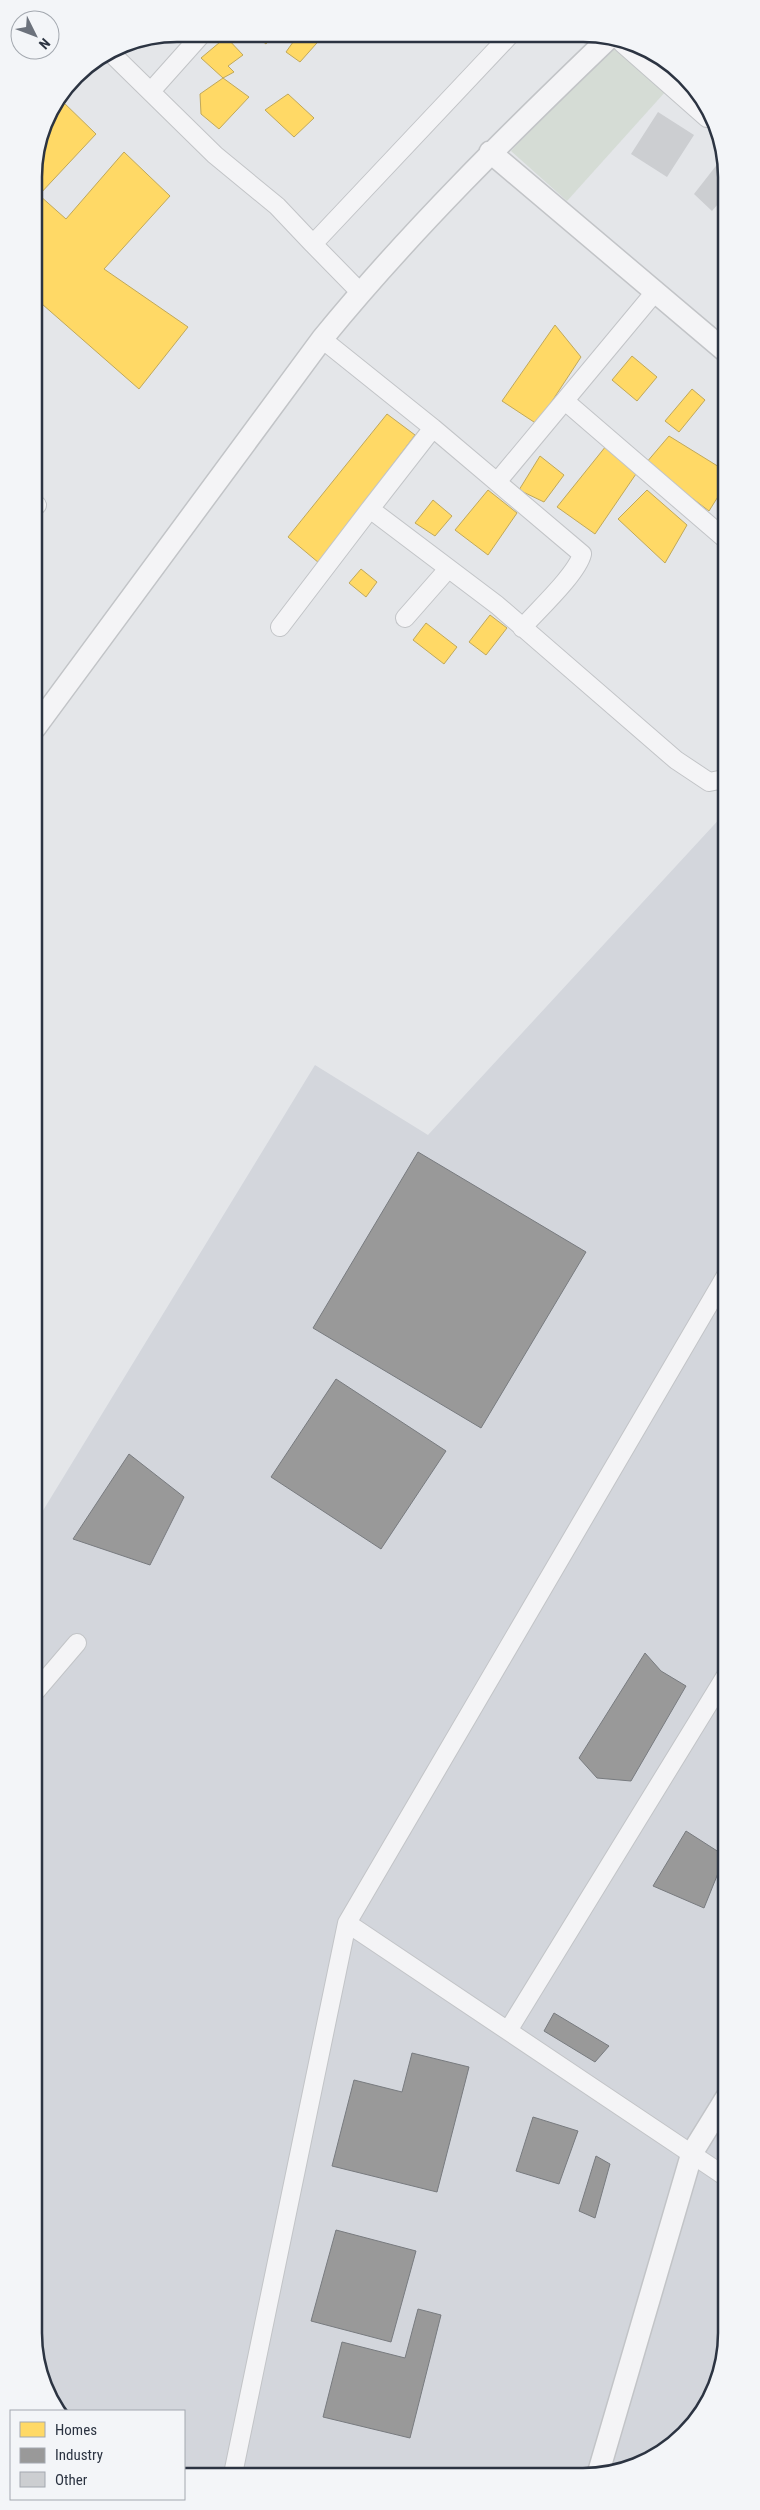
<svg xmlns="http://www.w3.org/2000/svg" width="760" height="2510" font-family="'Roboto Condensed',sans-serif">
  <style>
    .built { fill: #d3d6dc }
    .green { fill: #d5dcd5 }
    .homes { fill: #ffd966; stroke: #c0a85b }
    .industry { fill: #999; stroke: #787b7f }
    .building { fill: #ccced1 }
    .lines { fill: none; stroke-linecap: round; stroke-linejoin: round }
    .minor-casing { stroke: #c2c4c7; stroke-width: 20 }
    .tertiary-casing { stroke: #c2c4c7; stroke-width: 24 }
    .minor { stroke: #f4f4f6; stroke-width: 18 }
    .tertiary { stroke: #f4f4f6; stroke-width: 21 }
    .rim { fill: none; stroke: #2c3442; stroke-width: 2.5 }
  </style>
  <rect width="100%" height="100%" fill="#e4e6e9"/>
  <path class="built" d="M724 814 726 2342 715 2388 690 2427 654 2457 610 2474H184V2411H64L36 2360V1522L315 1065 428 1135Z"/>
  <path class="green" d="M615 39 675 81 567 201 511 151Z"/>
  <path class="homes" d="M253 34H273L266 44Z
    M298 35H324L300 62 286 52Z
    M226 37 243 55 228 66 234 72 223 78 201 58Z
    M223 78 249 97 219 129 201 114 200 94Z
    M288 94 314 118 294 137 265 110Z
    M60 99 96 134 39 195 66 219 124 152 170 196 104 269 188 327 139 389 34 297V168L45 122Z
    M555 325 581 357 537 424 502 401Z
    M632 356 657 377 637 401 612 380Z
    M692 389 705 400 679 432 665 421Z
    M387 414 415 435 319 563 288 537Z
    M669 436 724 470V487L709 511 646 463Z
    M606 446 638 471 595 534 557 507Z
    M540 456 564 475 544 502 519 490Z
    M488 490 517 513 488 555 455 530Z
    M647 490 687 525 665 563 618 519Z
    M433 500 452 516 435 536 415 523Z
    M361 569 377 582 366 597 349 583Z
    M490 615 507 628 486 655 469 642Z
    M426 623 457 647 444 664 413 640Z"/>
  <path class="industry" d="M418 1152 586 1252 481 1428 313 1328Z
    M336 1379 446 1451 381 1549 271 1477Z
    M129 1454 184 1497 150 1565 73 1539Z
    M645 1653 661 1671 686 1686 631 1781 597 1778 579 1758Z
    M686 1831 725 1856 704 1908 653 1886Z
    M554 2013 609 2046 595 2062 544 2031Z
    M412 2053 469 2067 437 2192 332 2166 354 2080 402 2092Z
    M533 2117 578 2131 559 2184 516 2171Z
    M596 2156 610 2164 595 2218 579 2211Z
    M336 2230 416 2251 391 2342 311 2321Z
    M418 2309 441 2315 410 2438 323 2417 342 2342 405 2358Z"/>
  <path class="building" d="M658 112 694 135 667 177 631 154Z
    M719 162 724 166V197L712 211 694 194Z"/>
  <g class="lines">
    <defs>
      <path id="minor" d="M622 43 707 118
        M111 53 215 155 277 206 313 244
        M152 90 202 34
        M360 292 313 244 509 36
        M322 339 433 428 582 554C577 574 537 611 522 628
        M565 401 724 538
        M433 428 370 509 497 605 676 760 709 782 724 779
        M497 482 655 292
        M34 503 37 505 34 508
        M405 618 448 569
        M280 627 370 509
        M36 1691 77 1643
        M347 1923 726 2177
        M509 2029 725 1677
        M233 2474 347 1923 725 1277"/>
      <path id="tertiary" d="M490 152 724 350
        M35 728 322 339C410 231 510 133 610 37
        M598 2474 692 2153 726 2098"/>
    </defs>
    <use href="#minor" class="minor-casing"/>
    <use href="#tertiary" class="tertiary-casing"/>
    <use href="#minor" class="minor"/>
    <use href="#tertiary" class="tertiary"/>
  </g>
  <path d="M0 0H760V2510H0ZM177 42H583A135 135 0 0 1 718 177V2333A135 135 0 0 1 583 2468H177A135 135 0 0 1 42 2333V177A135 135 0 0 1 177 42Z" fill="#f3f5f8" fill-rule="evenodd"/>
  <path class="rim" d="M177 42H583A135 135 0 0 1 718 177V2333A135 135 0 0 1 583 2468H177A135 135 0 0 1 42 2333V177A135 135 0 0 1 177 42Z"/>
  <rect x="10" y="2410" width="175" height="90" fill="#f3f5f8" stroke="#a3a8af"/>
  <rect x="20" y="2422" width="25" height="15" fill="#ffd966" stroke="#a3a8af"/>
  <text x="55" y="2435" font-size="15" fill="#2c3442">Homes</text>
  <rect x="20" y="2448" width="25" height="15" fill="#999999" stroke="#a3a8af"/>
  <text x="55" y="2460" font-size="15" fill="#2c3442">Industry</text>
  <rect x="20" y="2472" width="25" height="15" fill="#ccced1" stroke="#a3a8af"/>
  <text x="55" y="2485" font-size="15" fill="#2c3442">Other</text>
  <g transform="translate(35 35) rotate(132)"><circle r="24" fill="#f3f5f8" stroke="#a3a8af"/>
  <path d="M0-4L9 19L0 12L-9 19Z" fill="#6c727c"/>
  <text y="-8" font-size="14" font-weight="bold" text-anchor="middle" fill="#2c3442">N</text>
  </g>
</svg>
